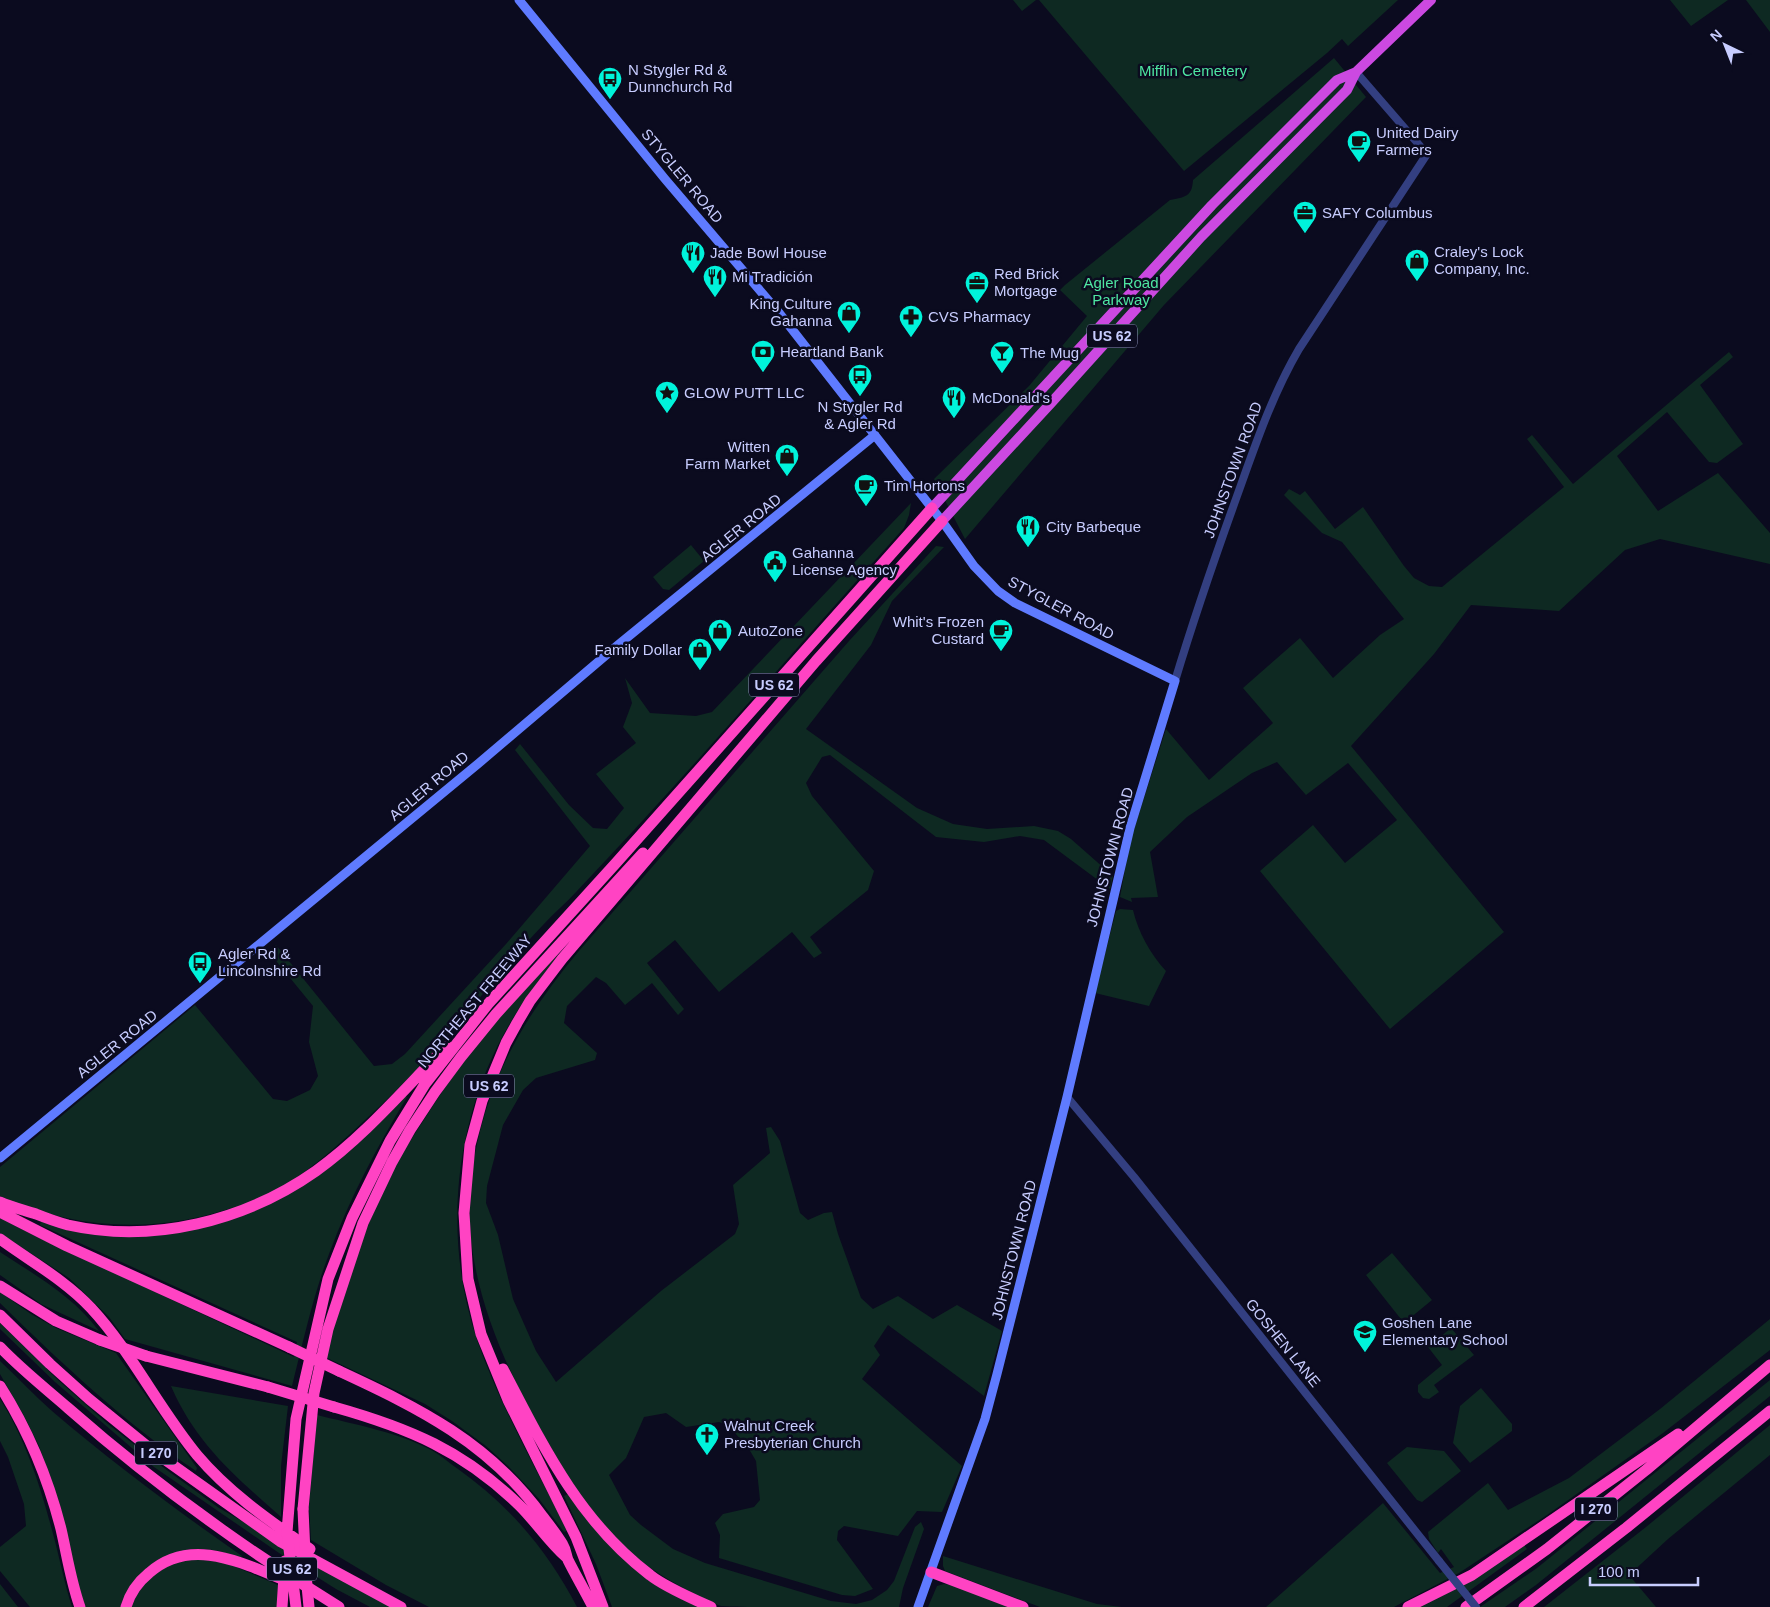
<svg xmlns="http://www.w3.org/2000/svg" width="1770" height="1607" font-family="Helvetica,sans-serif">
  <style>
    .green { fill: #0e2922 }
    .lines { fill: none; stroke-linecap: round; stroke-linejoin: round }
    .tertiary { stroke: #333f81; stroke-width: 8 }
    .secondary { stroke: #5f7bff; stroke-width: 9 }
    .trunk { stroke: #cc49e1; stroke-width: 10 }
    .motorway { stroke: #ff43c3; stroke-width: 11 }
    .tertiary-bridge { stroke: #333f81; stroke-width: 8 }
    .motorway-bridge { stroke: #ff43c3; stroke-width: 11 }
    .labels { text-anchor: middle; stroke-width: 5; stroke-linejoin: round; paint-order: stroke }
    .shield { fill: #0b0b1f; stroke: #8f93bc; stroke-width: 1 }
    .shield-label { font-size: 14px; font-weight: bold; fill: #c8cdff }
    .poi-label { font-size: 15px; fill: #c8cdff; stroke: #0b0b1f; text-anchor: start }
    .park-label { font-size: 15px; fill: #4ee5a1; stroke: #0b0b1f }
    .street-label { font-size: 15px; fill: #c8cdff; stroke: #0b0b1f }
  </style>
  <rect width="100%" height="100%" fill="#0b0b1f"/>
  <path class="green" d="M1013 0H1036L1022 11Z
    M1039 0H1398L1348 46 1342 39 1327 53 1184 171Z
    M1670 0H1728L1691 26Z
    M1746 0H1770V32Z
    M1334 58 1366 97 1164 305 965 539 934 479 1029 386 1087 316 1060 290 1065 285 1170 200C1185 197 1192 197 1193 180Z
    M1729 352 1733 357 1700 385 1743 444 1717 463 1709 462 1667 412 1617 456 1658 511 1718 473 1770 533V564L1660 539 1625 550 1559 611 1471 605 1434 654 1351 746 1504 932 1390 1029 1260 871 1313 825 1345 863 1397 820 1348 763 1306 795 1277 762 1252 773 1187 817 1150 852 1158 897 1131 898 1132 902 1120 897 1130 842 1166 729 1209 780 1273 723 1243 688 1300 638 1333 678 1380 635 1404 619 1342 542 1322 533 1284 495 1289 489 1300 495 1305 491 1335 529 1363 507 1404 566 1414 578 1429 586 1442 587 1564 487 1527 439 1532 435 1573 484Z
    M911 503 909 515 904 528C795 649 689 773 577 891 566 903 554 913 543 925 504 966 470 1012 432 1053 410 1077 388 1099 364 1121 334 1149 305 1175 269 1194 260 1199 250 1201 240 1205 162 1234 76 1231 0 1196V1167L195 1005 273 1099 287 1101 310 1090 318 1076 309 1042 313 1006 268 951 276 945 374 1066 392 1064 405 1054 506 944 590 846 515 750 520 744 569 805 593 828 607 829 624 808 596 774 636 743 623 727 632 703 625 678 650 713 696 716 712 712Z
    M691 545 704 561 669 590 663 589 653 577Z
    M936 546 944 547 892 601 871 645 806 729 917 808 953 824 987 829 1034 826 1058 831 1071 839 1113 876 1110 889 1044 840 1020 836 984 842 936 837 830 755 822 757 806 783 812 796 874 871 868 890 810 937 822 953 814 958 792 932 719 992 675 940 647 963 684 1009 678 1015 652 983 625 1005 606 983 596 977 567 1006 564 1023 597 1053 595 1060 536 1078 523 1090 503 1125 487 1186 486 1203 498 1235 513 1299 536 1351 556 1382 661 1291 735 1234 739 1224 733 1185 770 1153 766 1128 771 1127 780 1141 800 1213 808 1220 824 1213 832 1212 838 1234 861 1298 873 1309 898 1296 933 1319 957 1305 1002 1331 984 1396 888 1325 874 1346 880 1355 862 1379 962 1466 942 1512 917 1511 898 1536 844 1526 838 1531 837 1540 873 1589 855 1596 842 1595 719 1558 720 1535 715 1523 723 1514 754 1507 760 1500 756 1461 749 1449 728 1425 719 1422 686 1427 666 1413 644 1417 626 1458 609 1475 630 1515 641 1525 673 1549 705 1563 831 1601 856 1604 872 1600 887 1590 894 1581 915 1527 921 1522 924 1529 903 1588 899 1607C856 1607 813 1607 769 1607 756 1607 734 1607 721 1606 711 1603 701 1597 691 1592 664 1578 638 1561 616 1540 588 1512 570 1481 550 1446 504 1367 460 1273 471 1179 483 1087 520 1022 578 952L849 641Z
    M1120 909 1133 910C1138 932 1151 955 1166 971L1149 1006 1095 993 1116 911Z
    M556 953 558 955C542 977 524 999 510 1023 454 1118 442 1236 477 1340 500 1406 536 1468 567 1531L564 1532 539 1499 508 1466 486 1446 452 1421 425 1404 325 1357 350 1269 379 1199 399 1158 455 1072 487 1032Z
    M404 1095 407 1097C376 1149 350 1197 329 1254 313 1296 303 1342 292 1386L125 1339 109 1317 69 1278 0 1233V1218L27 1232 294 1357 297 1342 40 1225 41 1221 167 1232 313 1178Z
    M0 1252C35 1275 73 1296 99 1331L41 1304 0 1275Z
    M1392 1253 1432 1300 1404 1323 1366 1275Z
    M0 1292 31 1314 56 1328 116 1353 197 1468 196 1471C124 1422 61 1363 0 1303Z
    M1770 1319V1350L1663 1433 1547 1515 1459 1573 1394 1607H1266L1383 1503 1440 1573 1454 1567 1441 1549 1438 1553 1429 1539 1428 1532 1488 1483 1508 1510 1569 1478 1660 1409Z
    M0 1323 58 1380 108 1424 164 1468 219 1508 393 1607H370L336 1589 279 1553 154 1467 55 1382 0 1329Z
    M1451 1328 1474 1355 1434 1385 1439 1392 1429 1399 1423 1398 1418 1392V1385L1442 1365 1428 1347Z
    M0 1361C17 1377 34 1395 52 1411 113 1463 176 1510 242 1556L240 1558 219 1551 206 1549H191L165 1557 122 1607H86L78 1587 60 1505 39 1446 23 1414 0 1374Z
    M1770 1380V1396L1536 1585 1505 1607H1480L1537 1568Z
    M171 1386 288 1406 281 1466V1517C235 1476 196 1444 171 1386Z
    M1481 1388 1512 1424V1431L1470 1463 1453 1443 1460 1406Z
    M0 1399C25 1438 40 1485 52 1530 59 1555 64 1582 72 1607H30L0 1571V1547L26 1526 24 1504 8 1457 0 1441Z
    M317 1415C353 1424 401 1433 433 1451 442 1456 450 1464 458 1469 510 1506 548 1551 577 1607H429L386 1585 311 1540 309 1506Z
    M1770 1425V1455L1668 1539 1629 1575 1656 1607H1544L1646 1527Z
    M1407 1447 1444 1451 1461 1471 1422 1502 1417 1500 1387 1463Z
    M568 1494 599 1533 703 1607H612L596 1564 564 1496Z
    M1524 1545 1527 1549 1447 1607H1420Z
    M943 1556 1097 1604 1122 1607H1040L945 1571 943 1566Z
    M202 1558 229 1564 278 1585 277 1607H131L138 1592 146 1581 169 1564Z
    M0 1584 18 1607H0Z
    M944 1584 952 1585 1013 1607H928L937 1586Z"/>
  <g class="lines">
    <path class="tertiary" d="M1175 681C1194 618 1215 557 1237 496 1255 446 1272 395 1299 349L1427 154 1356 72
      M1067 1097 1134 1177 1439 1561"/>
    <path class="secondary" d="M519 0 665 179 780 314 942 521 974 566 998 591 1015 603 1175 681 1130 828 1067 1097 997 1374 985 1419 918 1607
      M0 1158 479 763 618 645 875 435"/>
    <path class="trunk" d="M932 508 1212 205 1337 80 1356 72 1431 0
      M942 521 1051 403 1201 237 1347 90 1356 72"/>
    <path class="motorway" d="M0 1202C11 1207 24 1210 36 1214 46 1218 57 1222 68 1225 153 1244 245 1221 316 1171 365 1136 405 1088 447 1046
      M0 1212 67 1246 289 1347
      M0 1239C30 1261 65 1280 91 1308 131 1351 159 1409 197 1455 229 1493 270 1521 310 1549
      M0 1286 56 1321 100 1340
      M0 1315 50 1364 89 1399 153 1451 281 1542 401 1607
      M0 1347C21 1369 45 1388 68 1408 152 1482 243 1548 339 1607
      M146 1356 268 1387
      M503 1369C543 1446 579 1521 650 1575 665 1587 693 1599 711 1607
      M339 1371C419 1408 490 1443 543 1517 550 1526 558 1536 563 1545 566 1550 566 1555 568 1560 576 1576 585 1591 593 1607
      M0 1386C28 1430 48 1478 61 1529 67 1555 71 1582 80 1607
      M334 1407C409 1428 464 1451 520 1506 536 1522 549 1542 566 1557
      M303 1509 314 1393 328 1329 363 1223 392 1162 410 1130 435 1092 461 1057 496 1014 643 853
      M287 1532 296 1419 328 1279 352 1218 390 1141 425 1084 488 1004 616 863 932 508
      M931 1572 1023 1607
      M126 1607C130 1593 138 1582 149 1573 193 1534 247 1566 292 1583
      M603 1607 576 1537 508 1400 481 1334 468 1279 464 1213 470 1145 482 1101 506 1043 517 1023 530 1001 562 959 816 661 942 521
      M1408 1607 1472 1575 1678 1434
      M1466 1607 1547 1549 1646 1470 1770 1365
      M1524 1607 1626 1528 1770 1411"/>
    <path class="tertiary-bridge" d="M1439 1561 1476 1607"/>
    <path class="motorway-bridge" d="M100 1340 146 1356
      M289 1347 339 1371
      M268 1387 334 1407
      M303 1509 306 1575 309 1607
      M287 1532 296 1607
      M282 1607 285 1561"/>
  </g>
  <defs>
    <symbol id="bus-pin" viewBox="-11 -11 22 30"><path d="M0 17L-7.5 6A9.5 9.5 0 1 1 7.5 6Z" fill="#00f3db" stroke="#0b0b1f"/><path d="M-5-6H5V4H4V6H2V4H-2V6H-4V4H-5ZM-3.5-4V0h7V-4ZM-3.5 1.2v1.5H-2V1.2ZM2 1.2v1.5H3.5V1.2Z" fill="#111"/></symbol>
    <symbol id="cafe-pin" viewBox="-11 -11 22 30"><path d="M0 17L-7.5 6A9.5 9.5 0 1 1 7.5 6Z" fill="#00f3db" stroke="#0b0b1f"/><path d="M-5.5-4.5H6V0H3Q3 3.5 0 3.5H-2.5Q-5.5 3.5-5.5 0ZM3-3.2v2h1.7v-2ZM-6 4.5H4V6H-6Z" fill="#111"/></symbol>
    <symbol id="office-pin" viewBox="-11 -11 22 30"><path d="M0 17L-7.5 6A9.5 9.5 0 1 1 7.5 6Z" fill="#00f3db" stroke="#0b0b1f"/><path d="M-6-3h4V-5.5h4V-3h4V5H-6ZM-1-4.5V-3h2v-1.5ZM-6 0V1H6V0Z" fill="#111"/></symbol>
    <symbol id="restaurant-pin" viewBox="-11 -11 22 30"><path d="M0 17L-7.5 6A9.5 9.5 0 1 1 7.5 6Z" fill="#00f3db" stroke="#0b0b1f"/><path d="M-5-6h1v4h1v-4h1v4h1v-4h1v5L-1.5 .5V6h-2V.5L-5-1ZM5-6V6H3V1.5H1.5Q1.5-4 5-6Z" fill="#111"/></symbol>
    <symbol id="shop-pin" viewBox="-11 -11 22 30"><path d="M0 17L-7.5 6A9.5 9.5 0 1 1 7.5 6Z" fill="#00f3db" stroke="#0b0b1f"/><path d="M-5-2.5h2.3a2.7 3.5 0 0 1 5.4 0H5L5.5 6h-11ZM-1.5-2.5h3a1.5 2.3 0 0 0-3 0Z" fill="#111"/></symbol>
    <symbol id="pharmacy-pin" viewBox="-11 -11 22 30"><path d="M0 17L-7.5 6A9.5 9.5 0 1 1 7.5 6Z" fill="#00f3db" stroke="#0b0b1f"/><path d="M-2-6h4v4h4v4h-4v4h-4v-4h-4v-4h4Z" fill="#111"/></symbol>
    <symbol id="bank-pin" viewBox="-11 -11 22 30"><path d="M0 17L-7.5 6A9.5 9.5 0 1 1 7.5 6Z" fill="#00f3db" stroke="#0b0b1f"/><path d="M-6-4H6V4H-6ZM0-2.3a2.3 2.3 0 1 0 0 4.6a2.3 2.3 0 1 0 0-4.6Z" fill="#111"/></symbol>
    <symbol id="bar-pin" viewBox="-11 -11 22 30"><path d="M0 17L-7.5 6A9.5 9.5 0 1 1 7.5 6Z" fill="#00f3db" stroke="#0b0b1f"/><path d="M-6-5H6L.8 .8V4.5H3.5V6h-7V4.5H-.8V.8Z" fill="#111"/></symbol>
    <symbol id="sight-pin" viewBox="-11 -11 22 30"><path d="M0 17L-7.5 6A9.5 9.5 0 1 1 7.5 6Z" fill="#00f3db" stroke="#0b0b1f"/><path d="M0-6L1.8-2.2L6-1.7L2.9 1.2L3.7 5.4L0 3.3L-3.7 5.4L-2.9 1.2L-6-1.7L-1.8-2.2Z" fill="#111"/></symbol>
    <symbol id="civic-pin" viewBox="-11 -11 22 30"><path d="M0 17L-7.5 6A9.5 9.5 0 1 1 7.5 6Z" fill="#00f3db" stroke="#0b0b1f"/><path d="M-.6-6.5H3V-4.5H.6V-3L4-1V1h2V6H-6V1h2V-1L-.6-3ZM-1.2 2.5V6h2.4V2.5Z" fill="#111"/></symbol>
    <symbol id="school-pin" viewBox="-11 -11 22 30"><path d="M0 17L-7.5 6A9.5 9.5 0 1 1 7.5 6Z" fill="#00f3db" stroke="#0b0b1f"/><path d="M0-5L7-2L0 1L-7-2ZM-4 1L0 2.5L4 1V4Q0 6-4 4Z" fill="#111"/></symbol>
    <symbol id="church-pin" viewBox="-11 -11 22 30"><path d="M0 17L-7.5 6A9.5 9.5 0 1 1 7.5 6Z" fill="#00f3db" stroke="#0b0b1f"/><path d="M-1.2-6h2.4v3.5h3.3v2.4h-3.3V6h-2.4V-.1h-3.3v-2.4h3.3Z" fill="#111"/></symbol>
  </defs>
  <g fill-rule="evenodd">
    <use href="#bus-pin" x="596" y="65" width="28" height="38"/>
    <use href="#cafe-pin" x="1345" y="128" width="28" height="38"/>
    <use href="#office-pin" x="1291" y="199" width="28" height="38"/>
    <use href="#restaurant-pin" x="679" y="239" width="28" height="38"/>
    <use href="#shop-pin" x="1403" y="247" width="28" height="38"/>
    <use href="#restaurant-pin" x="701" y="263" width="28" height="38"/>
    <use href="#office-pin" x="963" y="269" width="28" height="38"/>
    <use href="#shop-pin" x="835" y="299" width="28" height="38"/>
    <use href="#pharmacy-pin" x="897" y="303" width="28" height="38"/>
    <use href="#bank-pin" x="749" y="338" width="28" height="38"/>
    <use href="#bar-pin" x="988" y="339" width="28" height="38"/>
    <use href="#bus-pin" x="846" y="362" width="28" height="38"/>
    <use href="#sight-pin" x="653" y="379" width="28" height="38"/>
    <use href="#restaurant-pin" x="940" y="384" width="28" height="38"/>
    <use href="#shop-pin" x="773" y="442" width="28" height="38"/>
    <use href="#cafe-pin" x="852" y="472" width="28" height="38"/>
    <use href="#restaurant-pin" x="1014" y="513" width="28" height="38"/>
    <use href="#civic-pin" x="761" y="548" width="28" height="38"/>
    <use href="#shop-pin" x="706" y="617" width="28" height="38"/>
    <use href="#cafe-pin" x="987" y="617" width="28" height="38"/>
    <use href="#shop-pin" x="686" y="636" width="28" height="38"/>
    <use href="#bus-pin" x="186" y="949" width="28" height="38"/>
    <use href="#school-pin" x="1351" y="1318" width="28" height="38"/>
    <use href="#church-pin" x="693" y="1421" width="28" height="38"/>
  </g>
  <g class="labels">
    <g class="shield">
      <rect x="1087" y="324.5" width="50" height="23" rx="4"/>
      <rect x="749" y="673.5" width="50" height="23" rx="4"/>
      <rect x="464" y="1074.5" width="50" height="23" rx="4"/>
      <rect x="135" y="1441.5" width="42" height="23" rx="4"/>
      <rect x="1575" y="1497.5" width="42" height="23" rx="4"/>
      <rect x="267" y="1557.5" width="50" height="23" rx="4"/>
    </g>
    <g class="shield-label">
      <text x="1112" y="341">US 62</text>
      <text x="774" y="690">US 62</text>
      <text x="489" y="1091">US 62</text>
      <text x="156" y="1458">I 270</text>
      <text x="1596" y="1514">I 270</text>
      <text x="292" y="1574">US 62</text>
    </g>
    <g class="poi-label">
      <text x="628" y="75">N Stygler Rd &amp;<tspan x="628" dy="17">Dunnchurch Rd</tspan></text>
      <text x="1376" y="138">United Dairy<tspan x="1376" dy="17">Farmers</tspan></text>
      <text x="1322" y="218">SAFY Columbus</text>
      <text x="1434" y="257">Craley's Lock<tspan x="1434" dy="17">Company, Inc.</tspan></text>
      <text x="710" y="258">Jade Bowl House</text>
      <text x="994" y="279">Red Brick<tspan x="994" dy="17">Mortgage</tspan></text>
      <text x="732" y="282">Mi Tradición</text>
      <text x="832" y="309" text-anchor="end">King Culture<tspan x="832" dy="17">Gahanna</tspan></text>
      <text x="928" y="322">CVS Pharmacy</text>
      <text x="780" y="357">Heartland Bank</text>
      <text x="1020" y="358">The Mug</text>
      <text x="684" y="398">GLOW PUTT LLC</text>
      <text x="972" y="403">McDonald's</text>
      <text x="860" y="412" text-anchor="middle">N Stygler Rd<tspan x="860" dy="17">&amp; Agler Rd</tspan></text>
      <text x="770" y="452" text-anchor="end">Witten<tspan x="770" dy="17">Farm Market</tspan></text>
      <text x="884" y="491">Tim Hortons</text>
      <text x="1046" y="532">City Barbeque</text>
      <text x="792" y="558">Gahanna<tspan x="792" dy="17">License Agency</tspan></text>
      <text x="984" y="627" text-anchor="end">Whit's Frozen<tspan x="984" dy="17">Custard</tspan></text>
      <text x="738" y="636">AutoZone</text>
      <text x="682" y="655" text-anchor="end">Family Dollar</text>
      <text x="218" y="959">Agler Rd &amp;<tspan x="218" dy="17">Lincolnshire Rd</tspan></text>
      <text x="1382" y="1328">Goshen Lane<tspan x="1382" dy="17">Elementary School</tspan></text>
      <text x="724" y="1431">Walnut Creek<tspan x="724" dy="17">Presbyterian Church</tspan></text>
    </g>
    <g class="park-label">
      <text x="1193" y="76">Mifflin Cemetery</text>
      <text x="1121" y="288">Agler Road<tspan x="1121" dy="17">Parkway</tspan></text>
    </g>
    <g class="street-label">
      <text transform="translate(682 176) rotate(50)" y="5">STYGLER ROAD</text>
      <text transform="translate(1233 470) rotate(-70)" y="5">JOHNSTOWN ROAD</text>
      <text transform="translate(741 528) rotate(-39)" y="5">AGLER ROAD</text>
      <text transform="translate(1061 608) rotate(28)" y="5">STYGLER ROAD</text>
      <text transform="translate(429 786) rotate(-40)" y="5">AGLER ROAD</text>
      <text transform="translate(1110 857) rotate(-75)" y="5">JOHNSTOWN ROAD</text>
      <text transform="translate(475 1001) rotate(-50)" y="5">NORTHEAST FREEWAY</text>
      <text transform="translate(117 1044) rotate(-39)" y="5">AGLER ROAD</text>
      <text transform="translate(1014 1250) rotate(-76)" y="5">JOHNSTOWN ROAD</text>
      <text transform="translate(1283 1343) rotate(51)" y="5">GOSHEN LANE</text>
    </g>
  </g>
  <g transform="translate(1725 45) rotate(317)" stroke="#0b0b1f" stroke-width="4" paint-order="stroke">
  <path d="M0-4L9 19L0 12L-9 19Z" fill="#c8cdff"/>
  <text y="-8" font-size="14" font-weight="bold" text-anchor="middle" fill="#c8cdff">N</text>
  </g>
  <path d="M1590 1577v8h108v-8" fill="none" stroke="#c8cdff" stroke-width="2.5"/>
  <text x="1598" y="1577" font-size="15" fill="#c8cdff" stroke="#0b0b1f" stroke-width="4" paint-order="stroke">100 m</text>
</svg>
